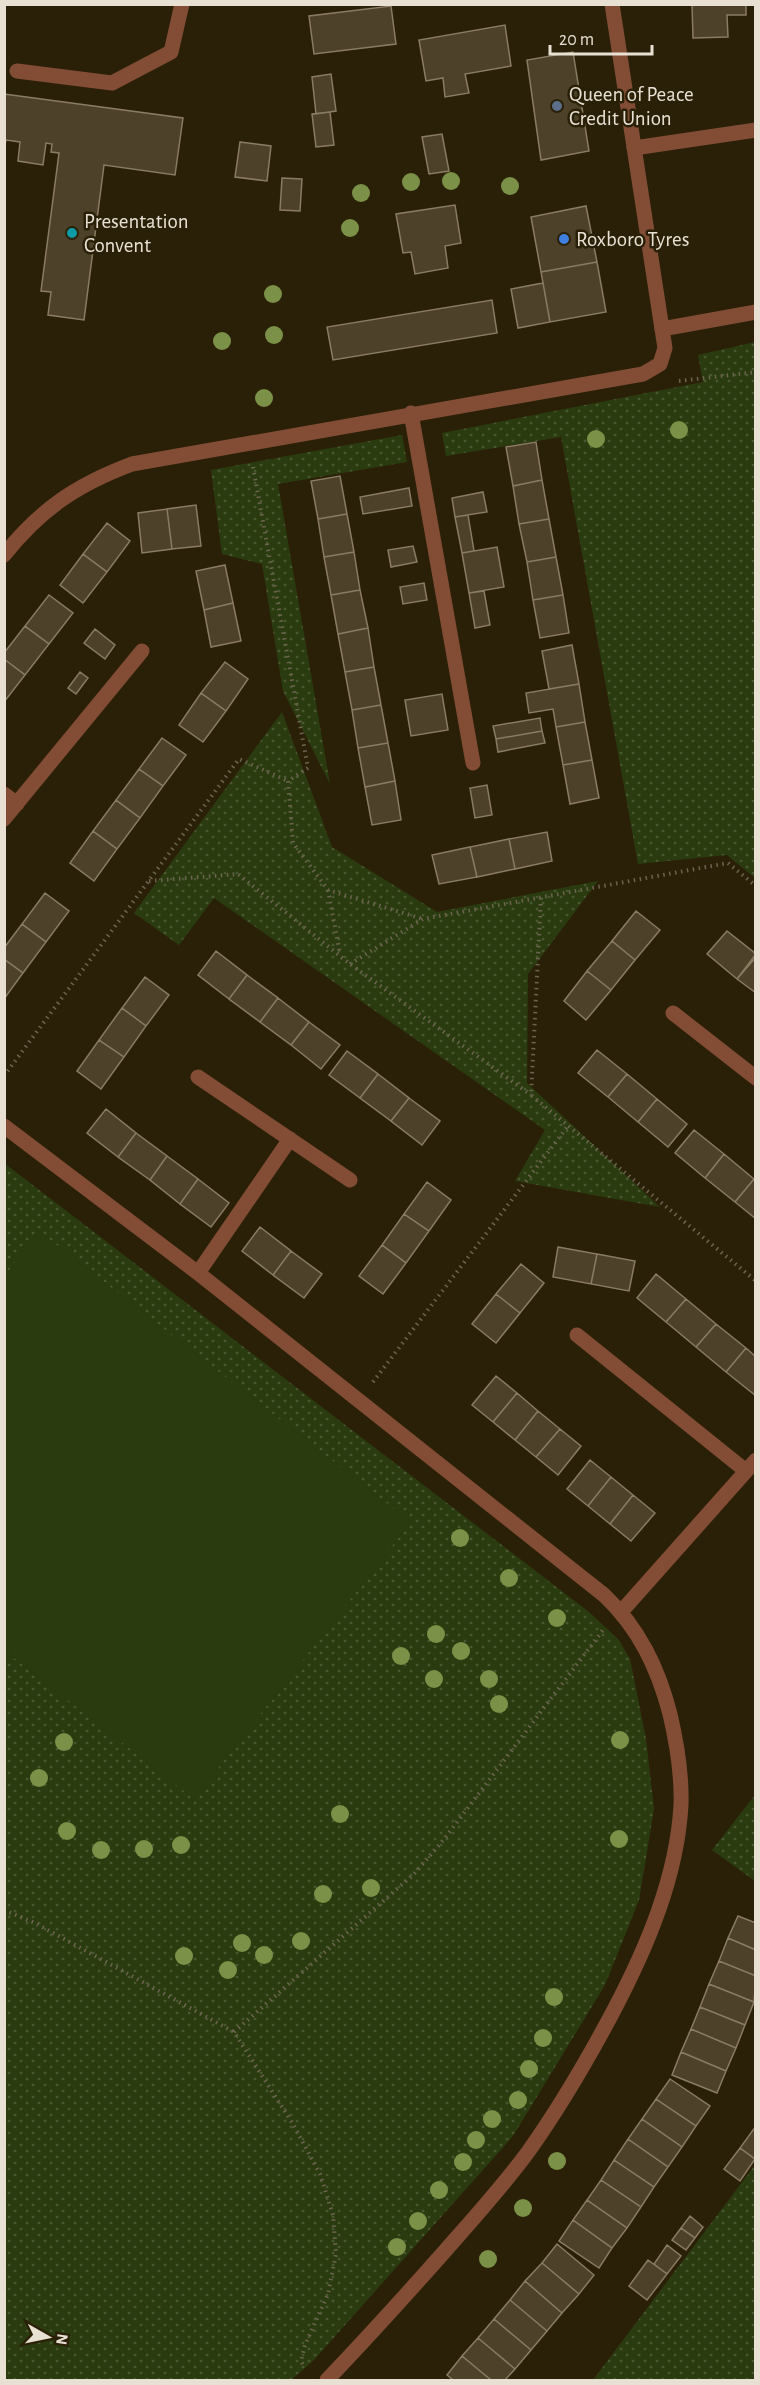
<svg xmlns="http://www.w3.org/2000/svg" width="760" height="2385" font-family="'Alegreya Sans',sans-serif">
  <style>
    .green { fill: url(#green-dots) }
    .pitch { fill: #2a3c0f }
    .building { fill: #4d412a; stroke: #897c62; stroke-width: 1.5 }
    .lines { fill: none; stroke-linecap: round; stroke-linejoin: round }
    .path { stroke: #6d6450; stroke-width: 4; stroke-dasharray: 1.5 4.5; stroke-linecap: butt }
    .service { stroke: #824d34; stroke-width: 15 }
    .minor { stroke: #824d34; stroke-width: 15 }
    .tree { fill: #7c9148 }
    .service-dot { fill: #5c6f8a; stroke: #2a2008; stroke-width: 2 }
    .culture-dot { fill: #0f9aa8; stroke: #2a2008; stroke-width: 2 }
    .shop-dot { fill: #3f7fe0; stroke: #2a2008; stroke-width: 2 }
    .labels { text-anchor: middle; stroke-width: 5; stroke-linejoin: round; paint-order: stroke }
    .poi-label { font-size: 21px; fill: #e8e1d3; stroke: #2a2008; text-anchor: start }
  </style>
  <defs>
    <pattern id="green-dots" width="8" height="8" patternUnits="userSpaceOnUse" patternTransform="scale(1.5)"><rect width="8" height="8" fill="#2a3c0f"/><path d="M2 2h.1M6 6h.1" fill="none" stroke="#495831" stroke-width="1.8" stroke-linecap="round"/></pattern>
  </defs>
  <rect width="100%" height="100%" fill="#2a2008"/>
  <path class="green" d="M755 342H756L755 878 727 855 638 864 561 437 446 456 442 433 703 382 698 355Z
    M402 435 407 462 278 484 330 784 283 691 262 564 222 554 211 470Z
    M282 712 332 847 437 912 598 881 528 974 527 1083 660 1207 515 1181 545 1130 214 898 179 945 134 913Z
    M4 1163 589 1612 619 1640 630 1659 646 1739 654 1809 639 1900 605 1985 513 2136 313 2361 291 2380H5Z
    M755 1795V1881L712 1850Z
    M755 2165V2380H593Z"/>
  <path class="pitch" d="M39 1231 411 1522 194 1799 5 1651V1275Z"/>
  <path class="building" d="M692 4H746V15H727L728 37 693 38Z
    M391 6 396 44 314 54 309 16Z
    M505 25 511 66 465 74 469 93 445 97 443 78 426 81 419 40Z
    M573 52 589 151 541 160 527 60Z
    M331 74 336 111 316 114 312 77Z
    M4 94 183 118 175 175 104 165 84 320 48 315 51 292 41 291 59 153 51 152 52 144 46 143 43 165 18 161 20 142 6 140 4 148Z
    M330 112 334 145 316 147 312 114Z
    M442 134 449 171 429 174 422 137Z
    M240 142 271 146 267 181 235 177Z
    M282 178 302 179 300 211 280 210Z
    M455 205 461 243 445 246 448 268 415 274 411 252 403 253 396 214Z
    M586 206 597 262 541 272 531 217Z
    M597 262 606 312 550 322 541 272Z
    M543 283 550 322 518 328 511 289Z
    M492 300 497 333 333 360 327 327Z
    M536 442 542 480 513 486 506 447Z
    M340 476 347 514 318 519 311 481Z
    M542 480 549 519 519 524 513 486Z
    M409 488 412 506 363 514 360 497Z
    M483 492 487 512 455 517 452 498Z
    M196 505 201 546 172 549 167 509Z
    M167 509 172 549 142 553 138 513Z
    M347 514 354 552 324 557 318 519Z
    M468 515 474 551 462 553 455 517Z
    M549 519 556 557 527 562 519 524Z
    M107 523 130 541 107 572 83 554Z
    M413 546 417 562 391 567 388 550Z
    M497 547 504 587 469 593 462 553Z
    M354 552 360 590 331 595 324 557Z
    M83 554 107 572 83 603 60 585Z
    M556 557 563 595 533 600 527 562Z
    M225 565 233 603 204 610 196 571Z
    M424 583 427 600 403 604 400 587Z
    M360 590 368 628 338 634 331 595Z
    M484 591 490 625 475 628 469 593Z
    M49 595 73 613 49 644 25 626Z
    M563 595 569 633 540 638 533 600Z
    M233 603 241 641 211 647 204 610Z
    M25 626 49 644 25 675 4 659V653Z
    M368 628 374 667 345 672 338 634Z
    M95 629 115 645 105 659 84 643Z
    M572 645 579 684 549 689 542 651Z
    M4 659 25 675 4 702Z
    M225 662 248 679 226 711 201 693Z
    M374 667 381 705 352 710 345 672Z
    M80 672 88 678 76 694 68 688Z
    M579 684 585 722 556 727 553 709 529 713 526 693Z
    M201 693 226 711 203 742 179 725Z
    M442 694 448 730 411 736 405 700Z
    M381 705 388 743 358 748 352 710Z
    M540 718 542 731 496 739 493 726Z
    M585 722 592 760 563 765 556 727Z
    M542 731 545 743 498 752 496 739Z
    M162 738 186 755 163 786 139 769Z
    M388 743 395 781 365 787 358 748Z
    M592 760 599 798 570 804 563 765Z
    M139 769 163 786 140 818 116 800Z
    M395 781 401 820 372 825 365 787Z
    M487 785 492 815 475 818 470 788Z
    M116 800 140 818 117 849 93 831Z
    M93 831 117 849 94 881 70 863Z
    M547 832 552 861 515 869 509 839Z
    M509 839 515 869 477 877 470 847Z
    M470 847 477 877 439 884 432 855Z
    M45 893 69 911 46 942 22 924Z
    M636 911 660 930 635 960 612 941Z
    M22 924 46 942 23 973 4 959V948Z
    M727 931 756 954 737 979 707 954Z
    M612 941 635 960 611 990 587 971Z
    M216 951 247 975 229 999 198 975Z
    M756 957V993L737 979Z
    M4 959 23 973 4 999Z
    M587 971 611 990 586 1020 564 1001Z
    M247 975 278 998 260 1022 229 999Z
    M145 977 169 995 146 1026 122 1008Z
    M278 998 309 1022 291 1045 260 1022Z
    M122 1008 146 1026 124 1057 99 1040Z
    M309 1022 340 1045 321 1069 291 1045Z
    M99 1040 124 1057 101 1089 77 1071Z
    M597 1050 627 1074 608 1097 578 1073Z
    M347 1051 378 1074 360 1098 329 1075Z
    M378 1074 409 1098 391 1121 360 1098Z
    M627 1074 657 1099 638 1122 608 1097Z
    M409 1098 440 1121 422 1145 391 1121Z
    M657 1099 687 1124 668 1147 638 1122Z
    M106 1109 136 1133 118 1157 87 1133Z
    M694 1130 724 1154 705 1178 675 1153Z
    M136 1133 167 1156 150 1180 118 1157Z
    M724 1154 754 1179 735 1202 705 1178Z
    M167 1156 198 1179 180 1204 150 1180Z
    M198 1179 229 1203 211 1227 180 1204Z
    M754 1179 756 1180V1219L735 1202Z
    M427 1182 451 1200 429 1231 404 1214Z
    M404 1214 429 1231 406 1263 382 1245Z
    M260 1227 291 1251 273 1275 242 1251Z
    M382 1245 406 1263 383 1294 359 1276Z
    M558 1247 597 1254 591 1284 553 1277Z
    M291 1251 322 1274 304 1298 273 1275Z
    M597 1254 635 1261 629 1291 591 1284Z
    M521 1264 544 1283 520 1313 496 1294Z
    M656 1274 686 1299 666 1322 637 1298Z
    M496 1294 520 1313 496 1343 472 1324Z
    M686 1299 716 1324 696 1347 666 1322Z
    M716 1324 746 1348 726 1372 696 1347Z
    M746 1348 756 1357V1396L726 1372Z
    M496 1376 517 1393 493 1422 472 1405Z
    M517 1393 538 1411 515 1440 493 1422Z
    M538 1411 560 1429 536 1457 515 1440Z
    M560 1429 581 1446 558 1475 536 1457Z
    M590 1460 611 1477 588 1506 567 1489Z
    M611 1477 633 1495 610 1524 588 1506Z
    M633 1495 655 1513 631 1541 610 1524Z
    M738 1916 756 1923V1950L728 1938Z
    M728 1938 756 1950V1976L719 1961Z
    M719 1961 756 1976 754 2002 709 1984Z
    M709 1984 754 2002 745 2025 700 2007Z
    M700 2007 745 2025 736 2048 691 2029Z
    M691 2029 736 2048 726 2071 681 2052Z
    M681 2052 726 2071 717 2093 672 2075Z
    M670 2079 710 2106 696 2126 656 2099Z
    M656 2099 696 2126 682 2147 642 2119Z
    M642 2119 682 2147 668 2167 628 2139Z
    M756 2126V2159H755L740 2148Z
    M628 2139 668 2167 654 2187 614 2160Z
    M740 2148 755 2159 740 2181 724 2169Z
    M614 2160 654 2187 641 2207 601 2180Z
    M601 2180 641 2207 627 2228 587 2200Z
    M587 2200 627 2228 612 2248 573 2220Z
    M690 2216 703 2227 695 2238 681 2228Z
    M573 2220 612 2248 599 2268 559 2241Z
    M681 2228 695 2238 686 2250 672 2240Z
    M557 2244 594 2275 579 2294 542 2263Z
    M667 2245 681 2256 667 2274 654 2264Z
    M648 2260 667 2274 647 2300 629 2286Z
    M542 2263 579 2294 562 2313 525 2281Z
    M525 2281 562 2313 547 2331 510 2300Z
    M510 2300 547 2331 531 2350 494 2319Z
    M494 2319 531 2350 515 2369 478 2338Z
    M478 2338 515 2369 505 2380H491L462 2356Z
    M462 2356 491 2380H453L447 2375Z"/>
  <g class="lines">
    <path class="path" d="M679 381 756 372
      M253 467 308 768 288 781 293 843 328 890 423 919
      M149 881 238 874 350 964 531 1095
      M328 890 340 954
      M541 898 531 1095 756 1281
      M350 964 423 919 728 863 756 886
      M4 1076 239 759 288 781
      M373 1382 568 1126
      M4 1910 35 1923 234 2032 293 2124 320 2174 333 2215 336 2254 328 2294 305 2345 301 2361 305 2368
      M234 2032 414 1874 445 1838 603 1630"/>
    <path class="service" d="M17 71 112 83 171 52 182 4
      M634 148 756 130
      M662 329 756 312"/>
    <path class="minor" d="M411 413 473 763
      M4 555C41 509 76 485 132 464L643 374 660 364 665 348 662 329 612 4
      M4 794 17 804
      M4 819 142 651
      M673 1013 756 1078
      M198 1077 350 1180
      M4 1126 198 1273 604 1595C639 1628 658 1668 670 1714 677 1744 682 1774 681 1805 677 1877 647 1947 614 2010 588 2059 560 2107 528 2152 503 2186 473 2219 445 2251 406 2295 367 2338 327 2380
      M198 1273 290 1139
      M577 1335 746 1471
      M621 1612 756 1460"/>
  </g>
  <g class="tree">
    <circle cx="451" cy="181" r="9"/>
    <circle cx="411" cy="182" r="9"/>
    <circle cx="510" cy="186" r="9"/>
    <circle cx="361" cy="193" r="9"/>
    <circle cx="350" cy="228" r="9"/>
    <circle cx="273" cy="294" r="9"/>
    <circle cx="274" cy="335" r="9"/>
    <circle cx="222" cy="341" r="9"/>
    <circle cx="264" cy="398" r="9"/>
    <circle cx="679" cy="430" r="9"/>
    <circle cx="596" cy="439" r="9"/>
    <circle cx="460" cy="1538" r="9"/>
    <circle cx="509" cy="1578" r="9"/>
    <circle cx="557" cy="1618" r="9"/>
    <circle cx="436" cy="1634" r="9"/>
    <circle cx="461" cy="1651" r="9"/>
    <circle cx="401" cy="1656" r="9"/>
    <circle cx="434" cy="1679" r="9"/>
    <circle cx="489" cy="1679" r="9"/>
    <circle cx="499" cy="1704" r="9"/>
    <circle cx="620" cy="1740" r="9"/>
    <circle cx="64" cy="1742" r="9"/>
    <circle cx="39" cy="1778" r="9"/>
    <circle cx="340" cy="1814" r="9"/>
    <circle cx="67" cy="1831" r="9"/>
    <circle cx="619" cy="1839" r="9"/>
    <circle cx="181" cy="1845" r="9"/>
    <circle cx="144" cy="1849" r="9"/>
    <circle cx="101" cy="1850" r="9"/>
    <circle cx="371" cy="1888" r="9"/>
    <circle cx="323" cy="1894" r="9"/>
    <circle cx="301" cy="1941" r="9"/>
    <circle cx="242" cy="1943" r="9"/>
    <circle cx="264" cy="1955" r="9"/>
    <circle cx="184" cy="1956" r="9"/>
    <circle cx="228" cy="1970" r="9"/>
    <circle cx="554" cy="1997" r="9"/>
    <circle cx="543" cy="2038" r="9"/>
    <circle cx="529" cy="2069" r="9"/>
    <circle cx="518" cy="2100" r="9"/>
    <circle cx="492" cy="2119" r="9"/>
    <circle cx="476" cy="2140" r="9"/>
    <circle cx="557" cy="2161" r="9"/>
    <circle cx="463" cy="2162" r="9"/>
    <circle cx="439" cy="2190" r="9"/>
    <circle cx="523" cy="2208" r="9"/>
    <circle cx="418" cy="2221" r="9"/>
    <circle cx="397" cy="2247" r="9"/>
    <circle cx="488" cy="2259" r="9"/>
  </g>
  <circle class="service-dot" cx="557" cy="106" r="6"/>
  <circle class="culture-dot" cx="72" cy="233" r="6"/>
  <circle class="shop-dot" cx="564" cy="239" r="6"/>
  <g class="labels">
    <g class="poi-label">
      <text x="569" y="101">Queen of Peace<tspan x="569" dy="24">Credit Union</tspan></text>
      <text x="84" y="228">Presentation<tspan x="84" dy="24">Convent</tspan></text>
      <text x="576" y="246">Roxboro Tyres</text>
    </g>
  </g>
  <rect width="760" height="2385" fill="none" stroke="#e8e1d3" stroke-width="12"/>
  <g transform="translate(48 2337) rotate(99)" stroke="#2a2008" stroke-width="4.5" paint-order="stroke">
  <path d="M0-4.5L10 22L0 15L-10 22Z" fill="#e8e1d3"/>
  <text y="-9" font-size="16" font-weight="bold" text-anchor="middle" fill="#e8e1d3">N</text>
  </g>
  <path d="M550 45v9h102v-9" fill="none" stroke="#e8e1d3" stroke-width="3"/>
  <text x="559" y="45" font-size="18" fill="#e8e1d3" stroke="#2a2008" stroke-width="4.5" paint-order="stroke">20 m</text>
</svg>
